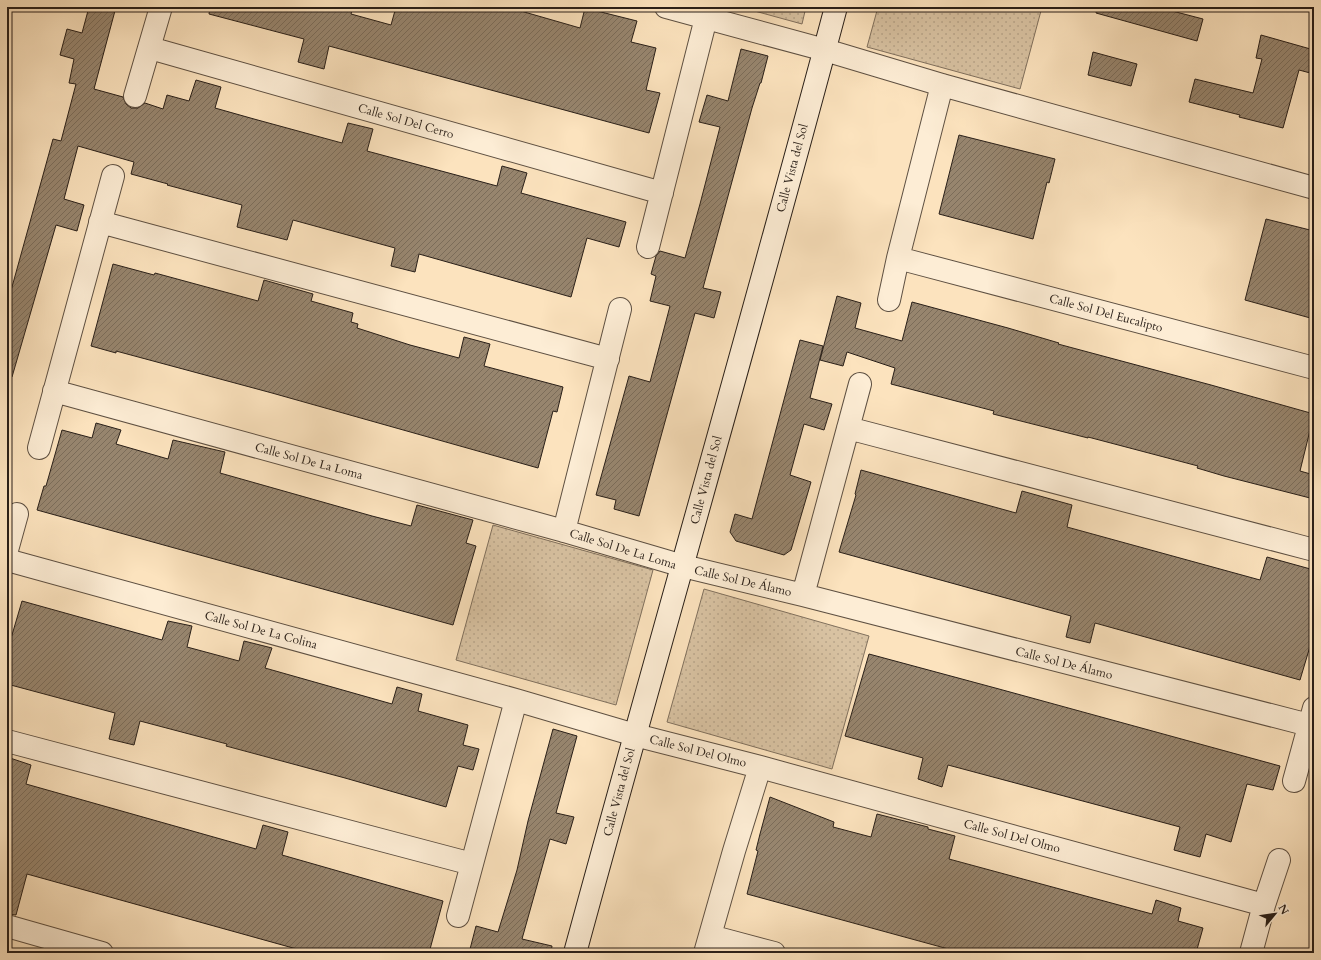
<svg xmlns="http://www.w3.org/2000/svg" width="1321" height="960" font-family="Cardo,serif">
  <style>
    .grass { fill: url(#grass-dots); stroke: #80705d }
    .building { fill: url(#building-hatch); stroke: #291f18 }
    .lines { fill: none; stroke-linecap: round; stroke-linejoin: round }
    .street-casing { stroke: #5e5042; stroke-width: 24 }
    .secondary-casing { stroke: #291f18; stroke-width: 24 }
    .street { stroke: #fdedd5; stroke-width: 22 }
    .secondary { stroke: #fdedd5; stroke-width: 22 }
    .labels { text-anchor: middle; stroke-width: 3.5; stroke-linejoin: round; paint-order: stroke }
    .street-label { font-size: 12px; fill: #291f18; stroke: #fdedd5 }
  </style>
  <defs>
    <pattern id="grass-dots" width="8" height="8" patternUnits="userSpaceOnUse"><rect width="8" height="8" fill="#d8c2a2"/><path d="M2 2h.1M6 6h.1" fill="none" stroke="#b9a68b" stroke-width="1.8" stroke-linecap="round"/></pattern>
    <pattern id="building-hatch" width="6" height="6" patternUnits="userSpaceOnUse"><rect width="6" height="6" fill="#97856e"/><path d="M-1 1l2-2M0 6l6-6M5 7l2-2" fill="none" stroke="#7b6c59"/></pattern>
  </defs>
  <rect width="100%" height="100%" fill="#fce3be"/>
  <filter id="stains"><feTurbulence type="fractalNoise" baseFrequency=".005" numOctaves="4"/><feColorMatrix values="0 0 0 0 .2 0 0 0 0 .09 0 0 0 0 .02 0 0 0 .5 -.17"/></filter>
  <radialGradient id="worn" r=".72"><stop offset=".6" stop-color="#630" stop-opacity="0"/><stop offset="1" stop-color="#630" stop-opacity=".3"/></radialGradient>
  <path class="grass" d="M740 7H806L802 24Z
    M878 7H1042L1020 89 867 47Z
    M493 525 653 570 616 705 456 660Z
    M704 589 869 636 832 769 667 722Z"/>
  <path class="building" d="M89 7H116L94 89 123 97 126 104 131 108H138L145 103 163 109 167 95 189 101 196 80 221 87 215 108 254 119 342 143 348 123 373 129 367 151 497 186 502 166 527 173 521 193 626 222 619 247 587 238 571 297 419 254 415 272 391 266 395 248 293 220 287 240 237 227 242 205 167 185 168 184 131 174 134 162 78 146 64 199 84 205 77 231 56 225 12 377 7 376V305L53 139 61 141 76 84 69 83 74 59 60 55 67 29 82 33Z
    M210 7H353L351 14 391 25 396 7H507L580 28 585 8 637 21 631 42 656 48 646 90 660 93 649 133 329 46 324 69 298 62 304 39 209 14Z
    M1097 7H1157L1203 19 1197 41 1096 13Z
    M1261 35 1314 50V74L1299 70 1283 128 1239 117 1240 115 1189 102 1195 79 1253 93 1262 59 1256 58Z
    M741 49 768 56 761 83H760L752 108 703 288 721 292 714 318 695 313 639 516 614 509 616 500 596 495 629 376 650 382 670 306 650 301 656 276 651 274 656 256 660 251 685 258 700 204 720 127 699 122 707 95 728 101Z
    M1093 52 1137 64 1131 86 1088 75Z
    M959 135 1055 159 1049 183 1047 182 1033 239 939 214Z
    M1266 219 1314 231V319L1245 300Z
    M113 264 154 275 155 273 258 301 264 280 313 294 311 301 353 313 351 322 358 324 357 328 410 345 459 358 464 337 490 344 484 366 563 387 557 412 553 411 538 468 272 393 116 351V353L91 346Z
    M837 296 861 303 855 328 902 341 912 302 1008 328 1059 343 1058 344 1211 385 1314 414 1300 471 1314 475V499L1224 476 1197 468 1198 466 1088 437V438L993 414 994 411 891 384 895 368 847 352 843 366 820 360Z
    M800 340 823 346 810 398 832 404 824 430 804 424 790 475 811 482 791 550 784 555 736 541 730 532 735 514 752 519Z
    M96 423 121 430 116 444 168 459 173 440 225 452 220 473 372 516 411 526 417 505 473 520 466 543 476 546 453 625 37 510 44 486H46L62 430 92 438Z
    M861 470 1016 513 1022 491 1072 505 1067 527 1260 580 1267 557 1314 570V633L1300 680 1095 623 1090 643 1066 637 1071 616 839 552 856 495 855 494Z
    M22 601 162 640 168 621 192 626 187 647 239 661 244 641 272 648 265 668 392 704 397 687 422 694 418 711 468 725 463 745 479 749 473 770 458 766 446 807 345 778 226 746 227 744 140 721 134 745 109 739 115 713 7 684V652Z
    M869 654 999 689 1280 766 1273 790 1247 784 1231 842 1206 834 1200 857 1174 850 1180 827 948 765 942 787 918 779 923 758 845 736Z
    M553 729 577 736 556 813 574 817 566 844 550 839 522 939 552 946 551 953H469L476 926 498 932 517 870 528 821Z
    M7 757 31 765 26 784 256 849 263 825 288 832 282 855 443 901 429 953H311L27 874 16 915 7 914Z
    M770 797 834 822 833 827 871 837 877 814 928 827V829L955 836 949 859 1152 914 1156 900 1181 908 1178 921 1203 928 1196 953H963L747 894 758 851 756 850 760 834Z"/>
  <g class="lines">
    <defs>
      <path id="street" d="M666 7 825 50 942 85 1314 188
        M150 48 662 193
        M135 96 161 7
        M100 222 608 359
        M648 247 706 18
        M898 258 1314 368
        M889 300 898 258 942 85
        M54 391 564 531 683 566 803 595 1309 725
        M848 428 1314 550
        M39 448 113 176
        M564 531 620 309
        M7 550 17 514
        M7 560 516 700 635 735 760 767 1264 905
        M803 595 860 384
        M7 741 472 864
        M1294 781 1314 708
        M458 916 516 700
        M7 926 102 953
        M710 936 774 953
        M705 953 734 851 760 767
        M1251 953 1264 905 1279 860"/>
      <path id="secondary" d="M575 953C661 637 752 323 836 7"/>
    </defs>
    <use href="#street" class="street-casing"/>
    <use href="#secondary" class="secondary-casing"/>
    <use href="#street" class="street"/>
    <use href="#secondary" class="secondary"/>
  </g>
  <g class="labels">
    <g class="street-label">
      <text transform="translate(406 121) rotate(16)" y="4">Calle Sol Del Cerro</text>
      <text transform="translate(792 168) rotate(-75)" y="4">Calle Vista del Sol</text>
      <text transform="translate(1106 313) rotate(15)" y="4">Calle Sol Del Eucalipto</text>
      <text transform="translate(309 461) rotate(15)" y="4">Calle Sol De La Loma</text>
      <text transform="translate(706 480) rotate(-75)" y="4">Calle Vista del Sol</text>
      <text transform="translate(623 549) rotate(17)" y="4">Calle Sol De La Loma</text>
      <text transform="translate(743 581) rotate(13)" y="4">Calle Sol De Álamo</text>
      <text transform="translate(261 630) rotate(15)" y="4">Calle Sol De La Colina</text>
      <text transform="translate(1064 663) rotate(14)" y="4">Calle Sol De Álamo</text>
      <text transform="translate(698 751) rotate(14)" y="4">Calle Sol Del Olmo</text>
      <text transform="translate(619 792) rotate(-75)" y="4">Calle Vista del Sol</text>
      <text transform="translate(1012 836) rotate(15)" y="4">Calle Sol Del Olmo</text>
    </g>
  </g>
  <rect width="1321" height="960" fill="none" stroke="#fce3be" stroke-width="24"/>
  <rect x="8" y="8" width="1305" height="944" fill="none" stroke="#291f18" stroke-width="2"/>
  <rect x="12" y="12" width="1297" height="936" fill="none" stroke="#291f18"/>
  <g transform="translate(1275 914) rotate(61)" stroke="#fdedd5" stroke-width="3" paint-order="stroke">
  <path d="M0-3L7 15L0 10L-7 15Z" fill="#291f18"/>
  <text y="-6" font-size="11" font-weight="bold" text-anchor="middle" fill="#291f18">N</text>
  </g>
  <rect width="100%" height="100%" filter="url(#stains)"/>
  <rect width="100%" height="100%" fill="url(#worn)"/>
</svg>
